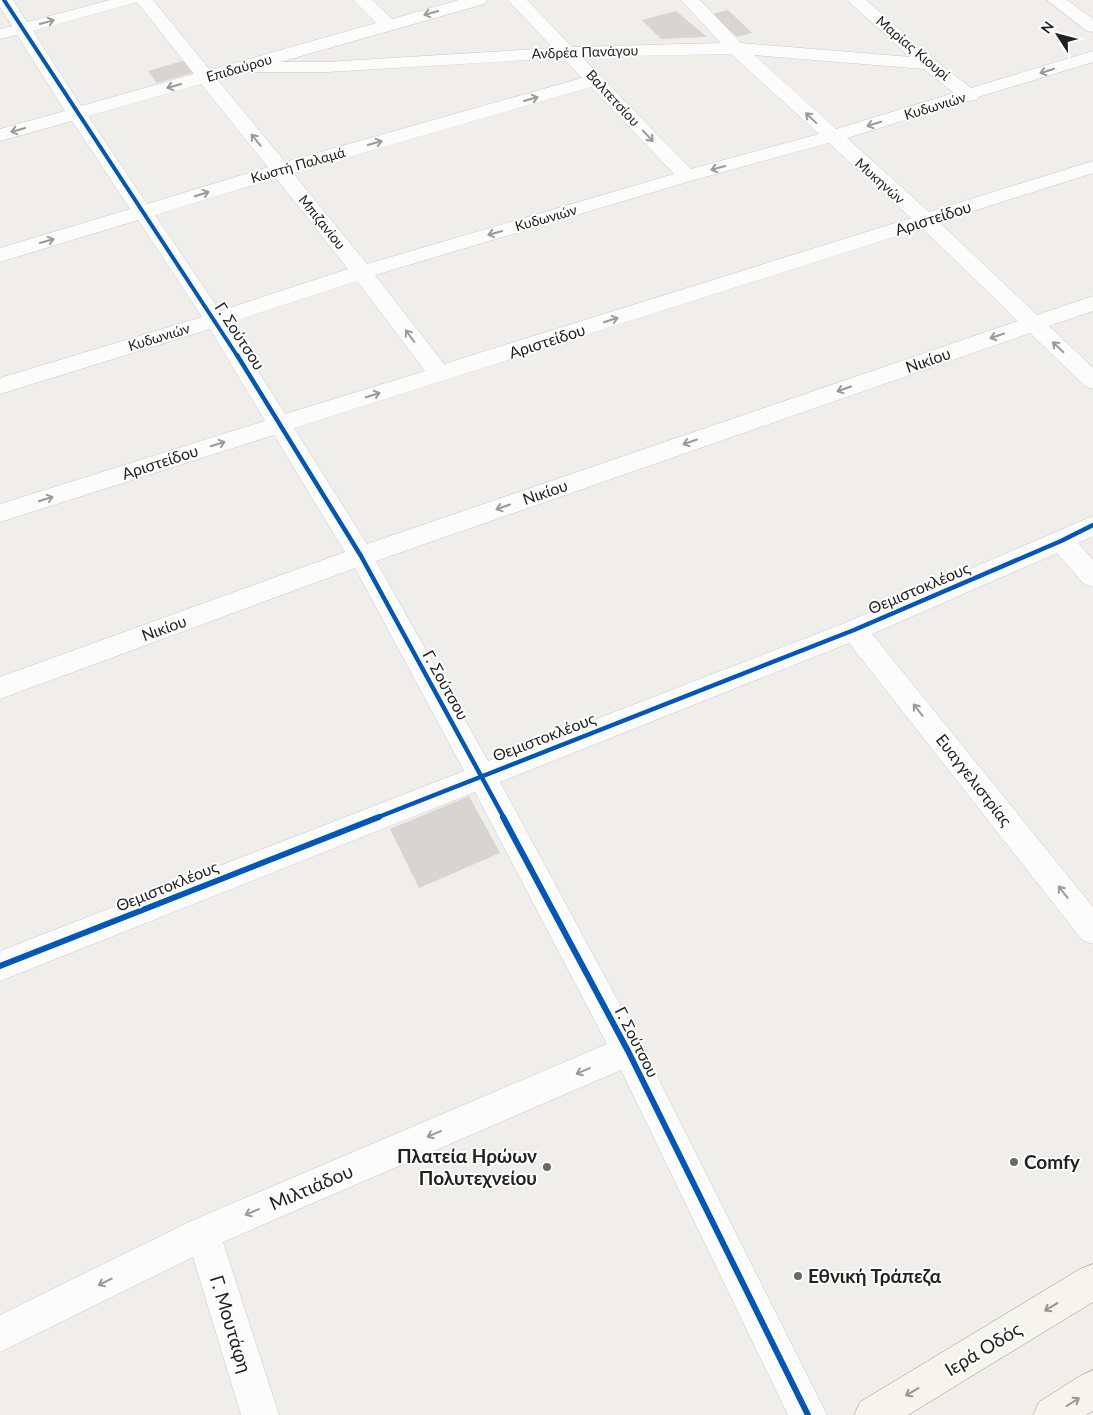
<svg xmlns="http://www.w3.org/2000/svg" width="1093" height="1415" font-family="Lato,sans-serif">
  <style>
    .building { fill: #d7d4d1 }
    .lines { fill: none; stroke-linecap: round; stroke-linejoin: round }
    .minor-casing { stroke: #c9c8c7; stroke-width: 1 }
    .secondary-casing { stroke: #9b9b81; stroke-width: 1 }
    .minor { fill: #fdfcfc; fill-rule: evenodd }
    .secondary { fill: #f5f5ed; fill-rule: evenodd }
    .cycleway-far2-casing { stroke: #fff; stroke-width: 6 }
    .cycleway-far1-casing { stroke: #fff; stroke-width: 8 }
    .cycleway-casing { stroke: #fff; stroke-width: 9 }
    .cycleway-far2 { stroke: #0057b8; stroke-width: 4 }
    .cycleway-far1 { stroke: #0057b8; stroke-width: 4.5 }
    .cycleway { stroke: #0057b8; stroke-width: 6 }
    .oneway { stroke: #9a9a9a }
    .oneway2 { stroke: #969692 }
    .poi-dot { fill: #6a6968; stroke: #fff; stroke-width: 2 }
    .labels { text-anchor: middle; stroke-width: 4; stroke-linejoin: round; paint-order: stroke }
    .far-street-label { font-size: 14px; fill: #222; stroke: #fff }
    .street-label { font-size: 16px; fill: #222; stroke: #fff }
    .near-poi-label { font-size: 19px; font-weight: bold; fill: #222; stroke: #fff; text-anchor: start }
    .near-street-label { font-size: 19px; fill: #222; stroke: #fff }
  </style>
  <rect width="100%" height="100%" fill="#f0eeeb"/>
  <path class="building" d="M728 10 752 33 737 37 713 14Z
    M676 11 707 37 661 39 642 20Z
    M186 60 195 72 157 83 148 71Z
    M469 796 500 853 419 888 390 829Z"/>
  <g class="lines">
    <defs>
      <path id="minor" d="M0 0H13L27 22 110 0H153L210 70 376 23 353 0H372L392 19 459 0H487L484 4 280 62H327L553 48 508 0H527L572 47 721 43 681 0H700L741 43 910 57 847 0H866L935 60 971 88 1093 51V62L978 97 977 100 967 101 847 138 929 212 1093 161V173L939 222 1037 315 1093 296V311L1049 326 1093 368V389L1085 386 1030 333 376 561 488 761 845 623 1093 516V536L1078 543 1093 560V587L1084 584 1057 553 872 634 1093 907V944L1082 940 849 643 500 782 639 1040 827 1415H788L621 1070 223 1242 279 1415H241L193 1257 0 1352V1315L191 1221 607 1044 475 792 0 981V951L464 771 355 568 0 699V677L345 552 274 435 0 522V504L265 421 210 329 0 394V378L202 317 138 220 0 262V248L130 209 72 121 0 141V129L65 111 17 35 0 39V29L12 26 0 7ZM137 2 194 74 81 106 33 31ZM731 54 819 134 691 169 582 57ZM754 55 924 69 954 93 836 129ZM563 58 582 78 285 162 217 79 242 72H327ZM201 84 268 167 147 204 88 116ZM591 87 674 174 367 264 293 173ZM829 143 911 218 444 364 375 275 694 180ZM276 178 348 269 220 311 155 215ZM922 228 1018 321 367 544 294 428ZM357 281 425 371 285 414 228 323Z
        M1047 0H1067L1093 19V32L1087 31Z"/>
      <path id="secondary" d="M1093 1264V1302L908 1415H854L860 1402 1080 1269Z
        M1093 1370V1411L1086 1415H1033L1039 1402 1080 1376Z"/>
    </defs>
    <use href="#minor" class="minor-casing"/>
    <use href="#secondary" class="secondary-casing"/>
    <use href="#minor" class="minor"/>
    <use href="#secondary" class="secondary"/>
    <defs>
      <path id="cycleway-far2" d="M4 0 238 357"/>
      <path id="cycleway-far1" d="M237 355 361 556 504 818
        M376 818 854 630 1061 541 1093 525"/>
      <path id="cycleway" d="M503 817 628 1051 808 1415
        M0 966 379 817"/>
    </defs>
    <use href="#cycleway-far2" class="cycleway-far2-casing"/>
    <use href="#cycleway-far1" class="cycleway-far1-casing"/>
    <use href="#cycleway" class="cycleway-casing"/>
    <use href="#cycleway-far2" class="cycleway-far2"/>
    <use href="#cycleway-far1" class="cycleway-far1"/>
    <use href="#cycleway" class="cycleway"/>
  </g>
  <defs><path id="oneway-shaft" d="M-6 0H5M1.5-3L5.5 0L1.5 3" fill="none" stroke-width="1.6" stroke-linecap="round" stroke-linejoin="round" transform="scale(1.25)"/></defs>
  <g class="oneway">
    <use href="#oneway-shaft" transform="translate(431 13) rotate(164)"/>
    <use href="#oneway-shaft" transform="translate(47 22) rotate(-15)"/>
    <use href="#oneway-shaft" transform="translate(1047 71) rotate(162)"/>
    <use href="#oneway-shaft" transform="translate(174 86) rotate(164)"/>
    <use href="#oneway-shaft" transform="translate(531 99) rotate(-16)"/>
    <use href="#oneway-shaft" transform="translate(811 118) rotate(-137)"/>
    <use href="#oneway-shaft" transform="translate(874 124) rotate(163)"/>
    <use href="#oneway-shaft" transform="translate(18 130) rotate(164)"/>
    <use href="#oneway-shaft" transform="translate(648 136) rotate(47)"/>
    <use href="#oneway-shaft" transform="translate(256 140) rotate(-129)"/>
    <use href="#oneway-shaft" transform="translate(375 143) rotate(-16)"/>
    <use href="#oneway-shaft" transform="translate(718 168) rotate(165)"/>
    <use href="#oneway-shaft" transform="translate(202 194) rotate(-17)"/>
    <use href="#oneway-shaft" transform="translate(495 233) rotate(164)"/>
    <use href="#oneway-shaft" transform="translate(47 241) rotate(-16)"/>
    <use href="#oneway-shaft" transform="translate(611 320) rotate(-18)"/>
    <use href="#oneway-shaft" transform="translate(410 336) rotate(-127)"/>
    <use href="#oneway-shaft" transform="translate(997 336) rotate(161)"/>
    <use href="#oneway-shaft" transform="translate(1058 347) rotate(-136)"/>
    <use href="#oneway-shaft" transform="translate(844 389) rotate(161)"/>
    <use href="#oneway-shaft" transform="translate(373 395) rotate(-17)"/>
    <use href="#oneway-shaft" transform="translate(690 442) rotate(161)"/>
    <use href="#oneway-shaft" transform="translate(218 444) rotate(-18)"/>
    <use href="#oneway-shaft" transform="translate(46 499) rotate(-18)"/>
    <use href="#oneway-shaft" transform="translate(503 507) rotate(161)"/>
    <use href="#oneway-shaft" transform="translate(918 710) rotate(-128)"/>
    <use href="#oneway-shaft" transform="translate(1063 892) rotate(-128)"/>
    <use href="#oneway-shaft" transform="translate(583 1071) rotate(157)"/>
    <use href="#oneway-shaft" transform="translate(434 1134) rotate(157)"/>
    <use href="#oneway-shaft" transform="translate(252 1212) rotate(157)"/>
    <use href="#oneway-shaft" transform="translate(105 1282) rotate(154)"/>
  </g>
  <g class="oneway2">
    <use href="#oneway-shaft" transform="translate(1051 1307) rotate(149)"/>
    <use href="#oneway-shaft" transform="translate(912 1392) rotate(149)"/>
    <use href="#oneway-shaft" transform="translate(1073 1402) rotate(-32)"/>
  </g>
  <g class="poi-dot">
    <circle cx="1014" cy="1162" r="5"/>
    <circle cx="547" cy="1167" r="5"/>
    <circle cx="798" cy="1276" r="5"/>
  </g>
  <g class="labels">
    <g class="far-street-label">
      <text transform="translate(913 48) rotate(40)" y="5">Μαρίας Κιουρί</text>
      <text transform="translate(585 52) rotate(-2)" y="5">Ανδρέα Πανάγου</text>
      <text transform="translate(239 68) rotate(-16)" y="5">Επιδαύρου</text>
      <text transform="translate(613 98) rotate(47)" y="5">Βαλτετσίου</text>
      <text transform="translate(935 106) rotate(-17)" y="5">Κυδωνιών</text>
      <text transform="translate(298 165) rotate(-16)" y="5">Κωστή Παλαμά</text>
      <text transform="translate(880 181) rotate(42)" y="5">Μυκηνών</text>
      <text transform="translate(546 218) rotate(-16)" y="5">Κυδωνιών</text>
      <text transform="translate(322 222) rotate(51)" y="5">Μπιζανίου</text>
      <text transform="translate(159 337) rotate(-17)" y="5">Κυδωνιών</text>
    </g>
    <g class="street-label">
      <text transform="translate(933 218) rotate(-18)" y="6">Αριστείδου</text>
      <text transform="translate(240 336) rotate(57)" y="6">Γ. Σούτσου</text>
      <text transform="translate(547 341) rotate(-18)" y="6">Αριστείδου</text>
      <text transform="translate(928 360) rotate(-19)" y="6">Νικίου</text>
      <text transform="translate(160 462) rotate(-18)" y="6">Αριστείδου</text>
      <text transform="translate(545 492) rotate(-19)" y="6">Νικίου</text>
      <text transform="translate(919 588) rotate(-23)" y="6">Θεμιστοκλέους</text>
      <text transform="translate(164 628) rotate(-20)" y="6">Νικίου</text>
      <text transform="translate(446 685) rotate(61)" y="6">Γ. Σούτσου</text>
      <text transform="translate(544 737) rotate(-21)" y="6">Θεμιστοκλέους</text>
      <text transform="translate(974 780) rotate(52)" y="6">Ευαγγελιστρίας</text>
      <text transform="translate(167 886) rotate(-22)" y="6">Θεμιστοκλέους</text>
      <text transform="translate(637 1042) rotate(63)" y="6">Γ. Σούτσου</text>
    </g>
    <g class="near-poi-label">
      <text x="537" y="1163" text-anchor="end">Πλατεία Ηρώων<tspan x="537" dy="22">Πολυτεχνείου</tspan></text>
      <text x="1024" y="1169">Comfy</text>
      <text x="808" y="1283">Εθνική Τράπεζα</text>
    </g>
    <g class="near-street-label">
      <text transform="translate(311 1187) rotate(-23)" y="7">Μιλτιάδου</text>
      <text transform="translate(231 1324) rotate(73)" y="7">Γ. Μουτάφη</text>
      <text transform="translate(983 1349) rotate(-31)" y="7">Ιερά Οδός</text>
    </g>
  </g>
  <g transform="translate(1058 35) rotate(306)" stroke="#ffffff" stroke-width="4" paint-order="stroke">
  <path d="M0-4L9 19L0 12L-9 19Z" fill="#222222"/>
  <text y="-8" font-size="14" font-weight="bold" text-anchor="middle" fill="#222222">N</text>
  </g>
</svg>
